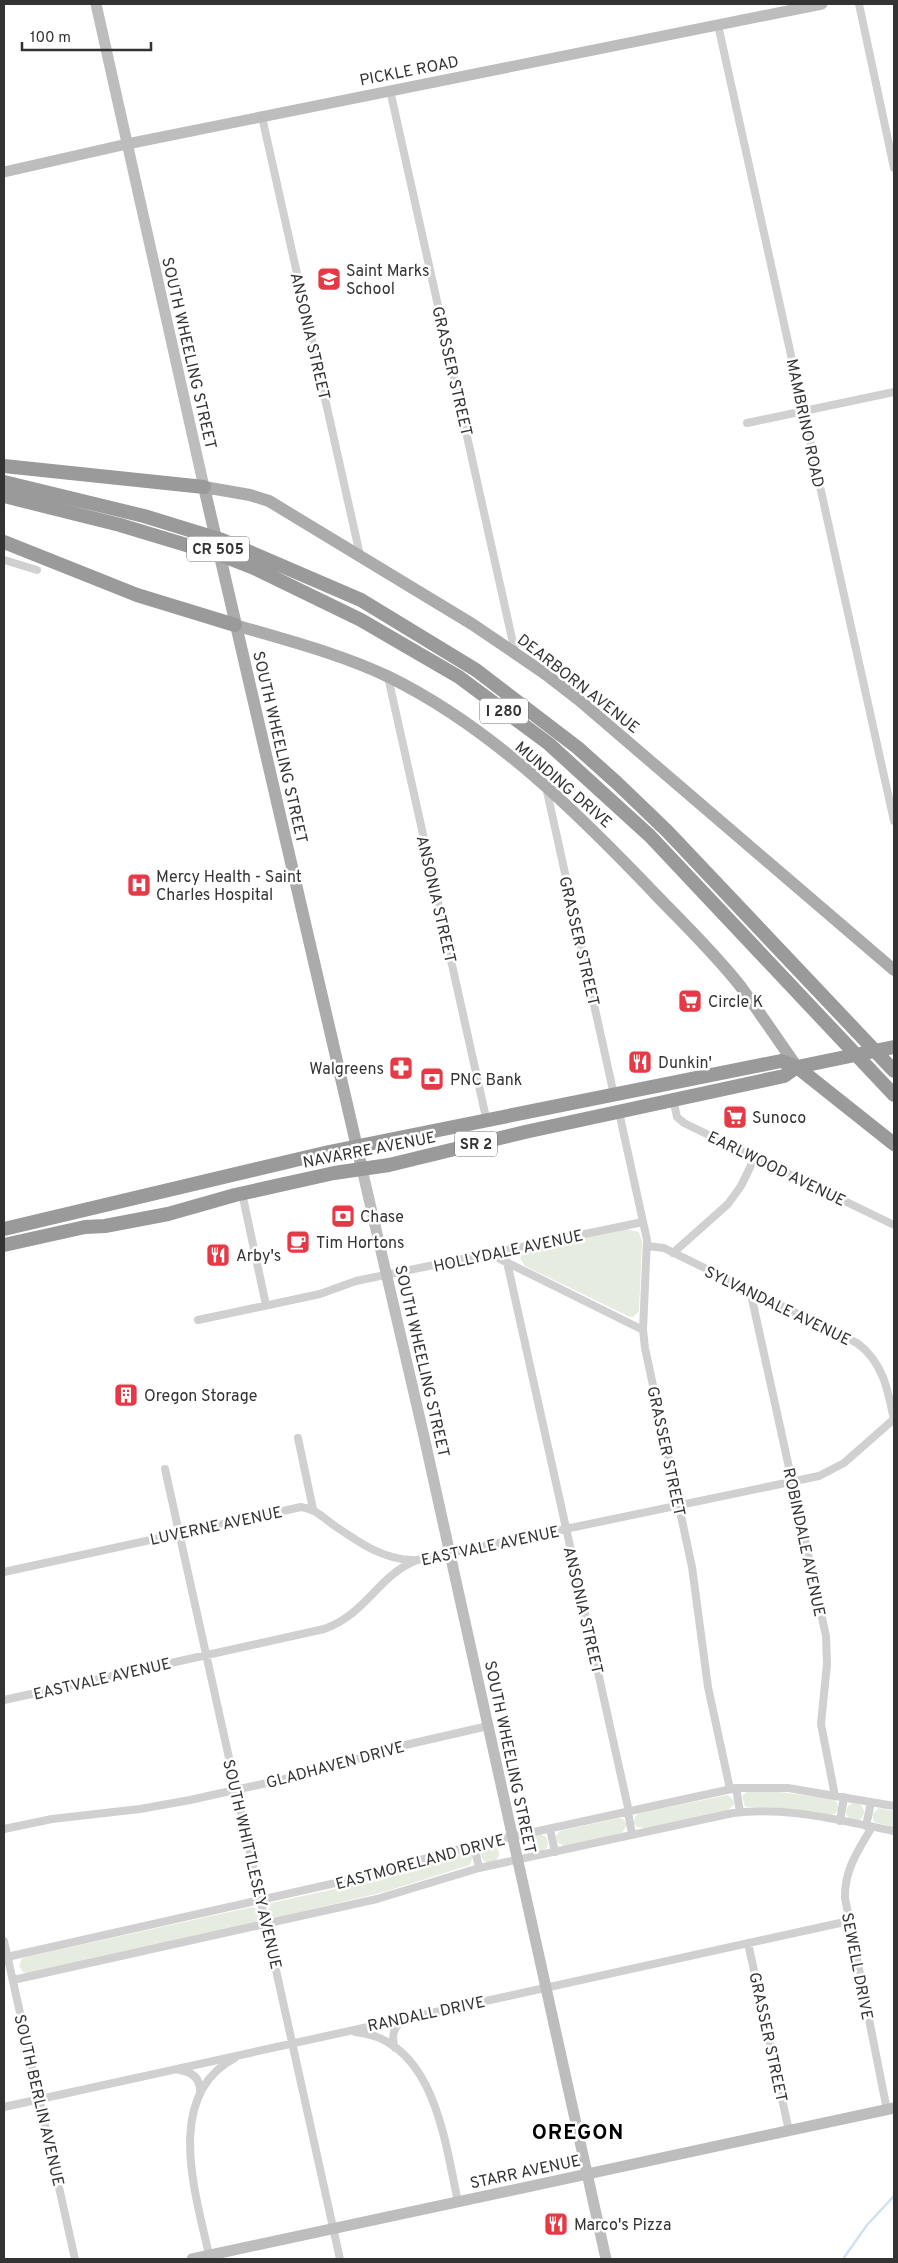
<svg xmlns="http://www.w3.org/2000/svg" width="898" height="2263" font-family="Overpass,sans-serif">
<rect width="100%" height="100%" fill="#fff"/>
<path fill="#e6ecdf" d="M 626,1229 L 639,1232 L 642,1241 L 639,1311 L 633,1317 L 628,1316 L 525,1266 L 520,1258 L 524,1251 Z
M 747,1792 L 779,1792 L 833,1799 L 836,1801 L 839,1808 L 835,1814 L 829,1815 L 784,1808 L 750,1807 L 745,1806 L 742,1796 Z
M 728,1795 L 734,1801 L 734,1805 L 727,1811 L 645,1828 L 637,1827 L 634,1823 L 635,1817 L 639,1813 Z
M846 1812a9 9 0 1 1 18 0a9 9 0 1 1-18 0Z
M 879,1808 L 894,1811 L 894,1827 L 874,1822 L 872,1814 Z
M 619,1818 L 624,1820 L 627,1825 L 622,1833 L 564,1846 L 557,1842 L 556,1836 L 560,1831 Z
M530 1843a9 9 0 1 1 18 0a9 9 0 1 1-18 0Z
M481 1854a9 9 0 1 1 18 0a9 9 0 1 1-18 0Z
M 461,1852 L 470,1853 L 473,1857 L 470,1865 L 384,1892 L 275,1918 L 269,1916 L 267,1913 L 271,1903 L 339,1888 Z
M 252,1907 L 257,1909 L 260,1916 L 255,1923 L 28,1973 L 23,1972 L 19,1966 L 22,1959 L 26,1957 Z"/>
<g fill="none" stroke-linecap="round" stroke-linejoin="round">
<path stroke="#cfe2ee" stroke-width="2.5" d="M 843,2259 L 867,2225 L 894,2196"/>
<path stroke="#d0d0d0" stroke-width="8" d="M 859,4 L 894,168
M 718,25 L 894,821
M 390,90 L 515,652
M 262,117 L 360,555
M 747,423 L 894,392
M 4,560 L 37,570
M 388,677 L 487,1122
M 546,787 L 614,1095
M 673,1099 L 677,1117 L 684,1123 L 894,1225
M 619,1112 L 647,1240 L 643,1330 L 645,1348 L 692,1567 L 708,1687 L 730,1789
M 242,1193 L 266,1305
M 647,1246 L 664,1248 L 857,1343 C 883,1362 888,1390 894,1420
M 673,1253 L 728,1204 L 741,1186 L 755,1157
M 490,1254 L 643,1330
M 507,1262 L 629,1812
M 750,1290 L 826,1636 L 827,1664 L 821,1724 L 835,1796
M 198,1320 L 320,1294 L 356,1281 L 643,1222
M 298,1438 L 313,1509
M 165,1469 L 340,2259
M 4,1572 L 301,1507 C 316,1509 323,1518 335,1526 C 358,1542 384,1560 413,1560
M 4,1700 L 324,1629 C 368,1613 377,1576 417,1560 L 819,1476 L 844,1463 L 894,1419
M 736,1788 L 740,1812
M 628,1812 L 632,1834
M 840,1821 L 844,1797
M 866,1826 L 871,1802
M 872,1827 C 858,1850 844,1871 845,1898 L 887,2110
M 4,1829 L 52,1819 L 140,1809 L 190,1800 L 303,1775 L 401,1746 L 488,1726
M 550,1829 L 555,1852
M 474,1845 L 479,1868
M 4,1941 L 75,2259
M 748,1943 L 789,2131
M 7,1957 L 340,1882 L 474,1845 L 736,1788 L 788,1788 L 894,1806
M 13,1980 L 377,1899 L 479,1868 L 733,1813 C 788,1806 841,1821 894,1831
M 355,2032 C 434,2039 445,2142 458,2202
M 395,2048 C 391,2036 393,2027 404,2019
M 179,2070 C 193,2072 201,2079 200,2093
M 4,2107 L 849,1921
M 209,2255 C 196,2195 163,2095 235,2058"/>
<path stroke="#bdbdbd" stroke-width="11" d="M 96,4 L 204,487
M 4,172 L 127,144 L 822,4
M 362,1169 L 423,1432 L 606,2259
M 192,2259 L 894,2108"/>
<path stroke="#ababab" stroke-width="12" d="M 235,625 C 286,640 341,654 389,677 C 493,728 580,815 659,898 C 687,927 716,955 741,987 C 760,1013 778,1040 797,1067
M 362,1169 L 204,487 L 250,495 L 269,501 L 472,624 L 544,673 L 579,700 L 894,970"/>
<path stroke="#9a9a9a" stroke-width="14" d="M 4,466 L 204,487
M 4,482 L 144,516 L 222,540 L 361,600 L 476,670 L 578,748 L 617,783 L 667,831 L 894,1071
M 4,496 L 120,525 L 226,557 L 254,568 L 361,620 L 459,677 L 549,744 L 650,836 L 894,1095
M 4,542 L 137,595 L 235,625
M 4,1229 L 329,1152 L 781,1061 L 797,1067 L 894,1144
M 4,1245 L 85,1227 L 105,1226 L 168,1214 L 235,1195 L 334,1173 L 389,1165 L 525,1132 L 784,1076 L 797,1067 L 894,1047"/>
</g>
<defs>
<g id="school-square" transform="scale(1.25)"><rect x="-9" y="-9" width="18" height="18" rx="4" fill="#e63946" stroke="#fff"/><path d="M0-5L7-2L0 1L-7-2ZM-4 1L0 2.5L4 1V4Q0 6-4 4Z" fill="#fff"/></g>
<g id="hospital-square" transform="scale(1.25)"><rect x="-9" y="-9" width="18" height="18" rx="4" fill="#e63946" stroke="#fff"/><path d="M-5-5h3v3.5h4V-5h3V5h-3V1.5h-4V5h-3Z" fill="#fff"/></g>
<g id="supermarket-square" transform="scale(1.25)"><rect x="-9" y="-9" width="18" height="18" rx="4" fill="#e63946" stroke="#fff"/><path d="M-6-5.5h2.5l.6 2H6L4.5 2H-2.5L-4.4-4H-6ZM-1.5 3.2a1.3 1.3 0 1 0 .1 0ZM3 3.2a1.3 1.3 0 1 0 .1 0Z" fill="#fff"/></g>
<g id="restaurant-square" transform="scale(1.25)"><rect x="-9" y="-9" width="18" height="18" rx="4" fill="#e63946" stroke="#fff"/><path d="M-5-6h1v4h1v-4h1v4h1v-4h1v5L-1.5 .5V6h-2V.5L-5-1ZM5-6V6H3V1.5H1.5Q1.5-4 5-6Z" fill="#fff"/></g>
<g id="pharmacy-square" transform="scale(1.25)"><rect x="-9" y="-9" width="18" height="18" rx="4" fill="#e63946" stroke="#fff"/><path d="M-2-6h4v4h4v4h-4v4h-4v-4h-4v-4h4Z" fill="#fff"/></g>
<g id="bank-square" transform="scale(1.25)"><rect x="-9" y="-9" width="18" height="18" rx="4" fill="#e63946" stroke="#fff"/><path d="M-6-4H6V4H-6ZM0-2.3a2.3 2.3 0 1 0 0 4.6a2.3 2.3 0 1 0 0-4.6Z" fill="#fff"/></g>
<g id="cafe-square" transform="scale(1.25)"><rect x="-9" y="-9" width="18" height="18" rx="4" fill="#e63946" stroke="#fff"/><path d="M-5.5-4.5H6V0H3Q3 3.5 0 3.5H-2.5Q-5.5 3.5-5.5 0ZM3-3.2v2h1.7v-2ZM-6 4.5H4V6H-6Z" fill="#fff"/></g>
<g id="building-square" transform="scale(1.25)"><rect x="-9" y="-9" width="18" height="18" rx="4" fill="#e63946" stroke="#fff"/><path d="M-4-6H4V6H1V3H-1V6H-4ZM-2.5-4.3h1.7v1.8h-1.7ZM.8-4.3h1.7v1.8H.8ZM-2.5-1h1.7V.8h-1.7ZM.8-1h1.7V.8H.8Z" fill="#fff"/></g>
</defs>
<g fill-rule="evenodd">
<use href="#school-square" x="329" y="279"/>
<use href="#hospital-square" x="139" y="885"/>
<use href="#supermarket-square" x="690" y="1001"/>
<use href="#restaurant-square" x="640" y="1062"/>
<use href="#pharmacy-square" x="401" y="1068"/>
<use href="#bank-square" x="432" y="1079"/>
<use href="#supermarket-square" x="735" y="1117"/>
<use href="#bank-square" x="343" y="1216"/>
<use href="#cafe-square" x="298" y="1242"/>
<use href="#restaurant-square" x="218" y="1255"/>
<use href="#building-square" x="126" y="1395"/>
<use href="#restaurant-square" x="556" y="2224"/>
</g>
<g text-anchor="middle" stroke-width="5" stroke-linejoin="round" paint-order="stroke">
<g fill="#fff" stroke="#707070" stroke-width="1">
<rect x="187" y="536.5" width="62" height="25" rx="4"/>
<rect x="480" y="698.5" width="48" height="25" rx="4"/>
<rect x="455" y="1131.5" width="42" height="25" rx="4"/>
</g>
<g font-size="15" font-weight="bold" fill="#333">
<text x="218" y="554">CR 505</text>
<text x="504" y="716">I 280</text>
<text x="476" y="1149">SR 2</text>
</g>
<g font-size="16" fill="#333" stroke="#fff">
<text transform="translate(409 70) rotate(-11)" y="6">PICKLE ROAD</text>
<text transform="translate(311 336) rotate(77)" y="6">ANSONIA STREET</text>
<text transform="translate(190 353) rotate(77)" y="6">SOUTH WHEELING STREET</text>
<text transform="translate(453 371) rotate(77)" y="6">GRASSER STREET</text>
<text transform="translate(806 423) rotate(78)" y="6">MAMBRINO ROAD</text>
<text transform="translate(579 683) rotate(38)" y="6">DEARBORN AVENUE</text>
<text transform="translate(281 747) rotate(77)" y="6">SOUTH WHEELING STREET</text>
<text transform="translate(564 784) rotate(41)" y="6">MUNDING DRIVE</text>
<text transform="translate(437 899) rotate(77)" y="6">ANSONIA STREET</text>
<text transform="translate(580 941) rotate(77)" y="6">GRASSER STREET</text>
<text transform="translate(369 1149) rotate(-11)" y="6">NAVARRE AVENUE</text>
<text transform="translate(777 1168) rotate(26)" y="6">EARLWOOD AVENUE</text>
<text transform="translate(508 1250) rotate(-12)" y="6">HOLLYDALE AVENUE</text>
<text transform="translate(778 1305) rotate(26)" y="6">SYLVANDALE AVENUE</text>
<text transform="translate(423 1361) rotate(77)" y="6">SOUTH WHEELING STREET</text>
<text transform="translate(667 1451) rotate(78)" y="6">GRASSER STREET</text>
<text transform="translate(216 1525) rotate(-12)" y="6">LUVERNE AVENUE</text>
<text transform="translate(805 1542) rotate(78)" y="6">ROBINDALE AVENUE</text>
<text transform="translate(490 1545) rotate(-12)" y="6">EASTVALE AVENUE</text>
<text transform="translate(584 1610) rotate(77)" y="6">ANSONIA STREET</text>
<text transform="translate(102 1678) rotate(-13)" y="6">EASTVALE AVENUE</text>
<text transform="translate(511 1757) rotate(78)" y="6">SOUTH WHEELING STREET</text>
<text transform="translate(335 1764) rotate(-15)" y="6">GLADHAVEN DRIVE</text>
<text transform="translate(420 1861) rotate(-15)" y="6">EASTMORELAND DRIVE</text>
<text transform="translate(253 1864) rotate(77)" y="6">SOUTH WHITTLESEY AVENUE</text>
<text transform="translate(858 1966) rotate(79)" y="6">SEWELL DRIVE</text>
<text transform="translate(426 2013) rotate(-12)" y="6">RANDALL DRIVE</text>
<text transform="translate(769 2037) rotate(78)" y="6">GRASSER STREET</text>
<text transform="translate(40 2100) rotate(77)" y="6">SOUTH BERLIN AVENUE</text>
<text transform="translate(525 2171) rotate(-12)" y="6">STARR AVENUE</text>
</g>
<g font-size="16" fill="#333" stroke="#fff" text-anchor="start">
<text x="346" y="276">Saint Marks<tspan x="346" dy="18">School</tspan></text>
<text x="156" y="882">Mercy Health - Saint<tspan x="156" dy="18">Charles Hospital</tspan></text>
<text x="708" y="1007">Circle K</text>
<text x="658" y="1068">Dunkin'</text>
<text x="384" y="1074" text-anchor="end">Walgreens</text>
<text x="450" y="1085">PNC Bank</text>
<text x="752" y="1123">Sunoco</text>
<text x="360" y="1222">Chase</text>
<text x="316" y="1248">Tim Hortons</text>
<text x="236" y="1261">Arby's</text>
<text x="144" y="1401">Oregon Storage</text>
<text x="574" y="2230">Marco's Pizza</text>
</g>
<g font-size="21" font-weight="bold" letter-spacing="1" fill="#000" stroke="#fff">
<text x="578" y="2139">OREGON</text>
</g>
</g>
<rect width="898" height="2263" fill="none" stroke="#333333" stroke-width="10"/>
<path d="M22 42v8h129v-8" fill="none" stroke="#333333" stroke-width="2.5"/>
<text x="30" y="42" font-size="15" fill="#333333" stroke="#ffffff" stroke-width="4" paint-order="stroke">100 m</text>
</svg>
